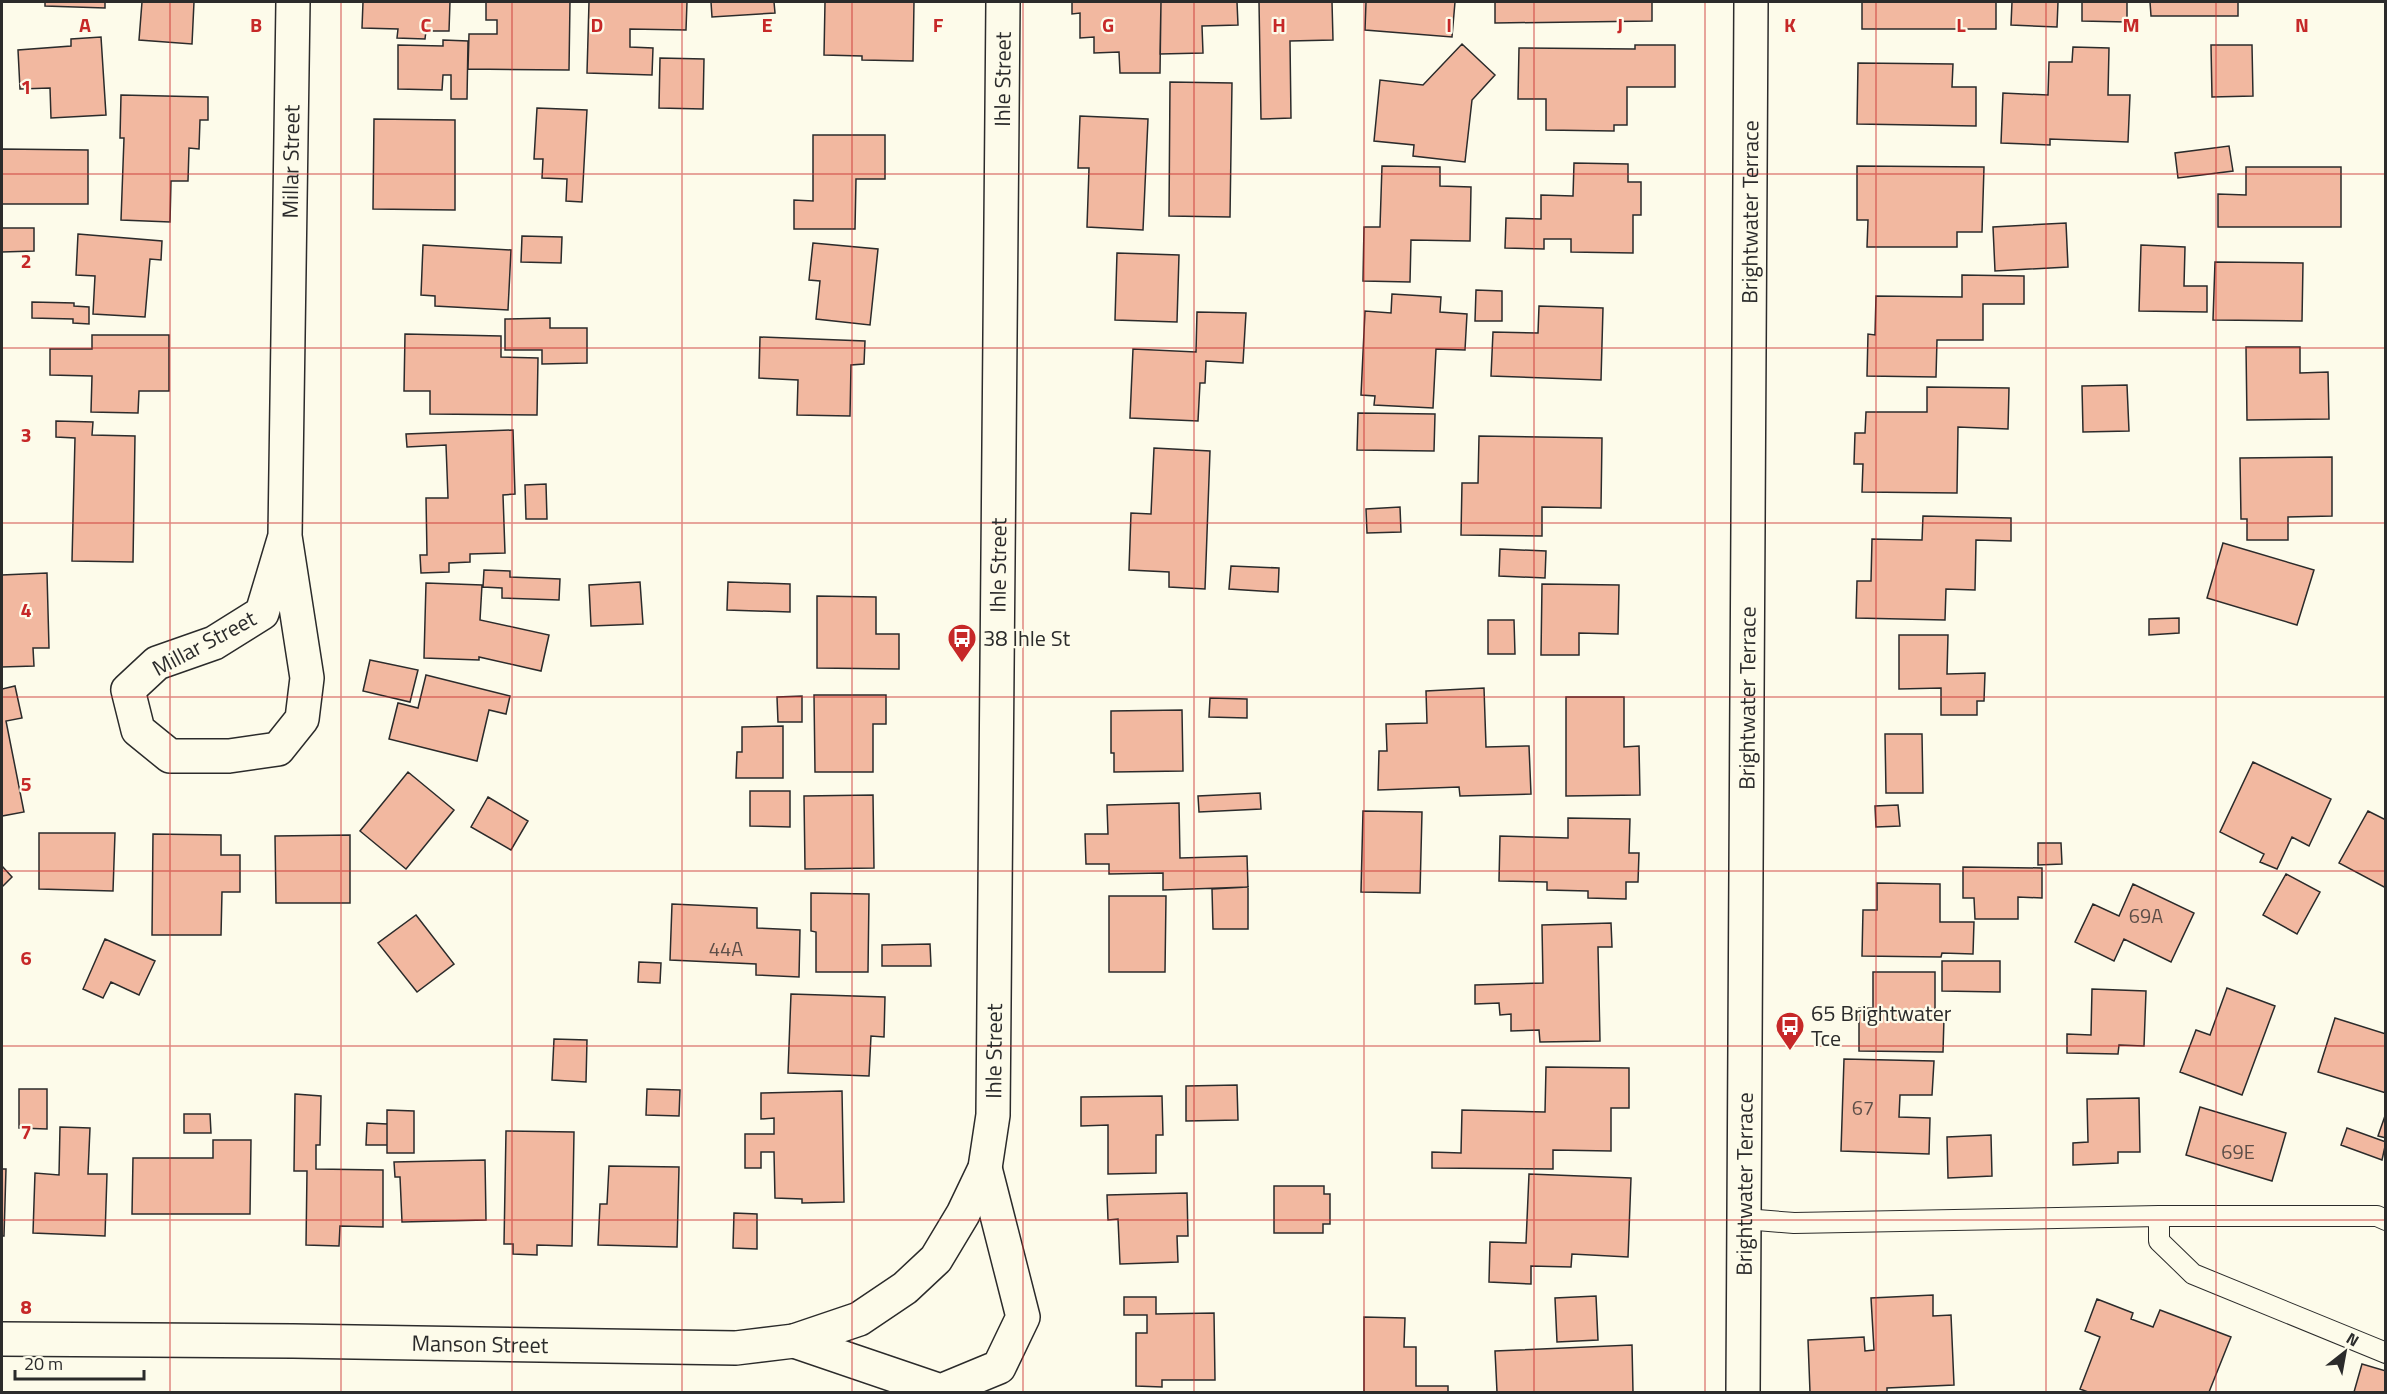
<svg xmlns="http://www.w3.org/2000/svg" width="2387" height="1394" font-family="'Titillium Web',sans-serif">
<rect width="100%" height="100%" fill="#fdfbea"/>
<path fill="#f2b8a0" stroke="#2b2b2b" stroke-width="1.5" d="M 45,2 L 105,2 L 105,8 L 45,6 Z
M 142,2 L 194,2 L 192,44 L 139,40 Z
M 363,2 L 450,2 L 449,31 L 426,31 L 425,39 L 397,38 L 398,29 L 362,28 Z
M 486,2 L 570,2 L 569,70 L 468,69 L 469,34 L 497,34 L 497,20 L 486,20 Z
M 589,2 L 687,2 L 686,30 L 630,29 L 630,47 L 653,48 L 652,75 L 587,73 Z
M 711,2 L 774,2 L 775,13 L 712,17 Z
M 825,2 L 914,2 L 913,61 L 862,60 L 862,56 L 824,55 Z
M 1072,2 L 1161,2 L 1160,73 L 1120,73 L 1119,52 L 1094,53 L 1094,37 L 1080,38 L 1080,13 L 1072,14 Z
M 1161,2 L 1237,2 L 1238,25 L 1202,26 L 1203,53 L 1160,54 Z
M 1259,2 L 1332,2 L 1333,40 L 1290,41 L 1291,118 L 1261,119 Z
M 1366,2 L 1455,2 L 1452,37 L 1365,30 Z
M 1495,2 L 1652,2 L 1652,21 L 1495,23 Z
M 1862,2 L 1996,2 L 1996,29 L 1862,29 Z
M 2012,2 L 2058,2 L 2057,27 L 2011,25 Z
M 2082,2 L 2127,2 L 2127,22 L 2082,21 Z
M 2150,2 L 2238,2 L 2238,16 L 2151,16 Z
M 101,37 L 106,115 L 51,118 L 50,88 L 20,89 L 18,50 L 71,46 L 71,39 Z
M 443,40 L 468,41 L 467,99 L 451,99 L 451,75 L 443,75 L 442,90 L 398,89 L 398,45 L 443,46 Z
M 1462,44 L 1495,75 L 1472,100 L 1465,162 L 1413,156 L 1414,145 L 1374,141 L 1380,80 L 1423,85 Z
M 1635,45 L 1675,45 L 1675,87 L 1627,87 L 1627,125 L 1614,125 L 1614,131 L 1546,130 L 1546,99 L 1518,99 L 1519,48 L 1635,49 Z
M 2211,45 L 2252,45 L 2253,96 L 2212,97 Z
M 2073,47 L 2109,48 L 2108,95 L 2130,95 L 2128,142 L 2050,139 L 2050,145 L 2001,143 L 2003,93 L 2048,95 L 2049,62 L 2072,62 Z
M 660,58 L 704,59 L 703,109 L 659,108 Z
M 1858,63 L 1953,64 L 1952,87 L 1976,87 L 1976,126 L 1857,124 Z
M 1170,82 L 1232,83 L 1230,217 L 1169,216 Z
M 121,95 L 208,97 L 208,120 L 200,120 L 199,149 L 189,148 L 188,181 L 171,181 L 170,222 L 121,220 L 124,138 L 120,138 Z
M 537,108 L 587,110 L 582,202 L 566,201 L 567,179 L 542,178 L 543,159 L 534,159 Z
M 1080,116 L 1148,119 L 1143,230 L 1087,227 L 1089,168 L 1078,168 Z
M 374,119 L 455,120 L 455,210 L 373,209 Z
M 813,135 L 885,135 L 885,179 L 856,179 L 855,229 L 794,229 L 794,200 L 813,201 Z
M 2229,146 L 2233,171 L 2178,178 L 2175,153 Z
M 2,149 L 88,150 L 88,204 L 2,204 Z
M 1574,163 L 1628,164 L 1628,182 L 1641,182 L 1641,215 L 1633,215 L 1633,253 L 1571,252 L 1571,239 L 1544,239 L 1544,249 L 1505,248 L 1506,218 L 1541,219 L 1541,195 L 1573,196 Z
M 1382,166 L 1440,167 L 1440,186 L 1471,187 L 1470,241 L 1411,240 L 1410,282 L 1363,281 L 1364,227 L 1380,227 Z
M 1857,166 L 1984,167 L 1982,232 L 1957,232 L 1957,247 L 1867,247 L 1868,220 L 1857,220 Z
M 2246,167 L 2341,167 L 2341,227 L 2218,227 L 2218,194 L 2246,195 Z
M 2066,223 L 2068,267 L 1995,271 L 1993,227 Z
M 2,228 L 34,228 L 34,251 L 2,252 Z
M 78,234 L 162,241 L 161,260 L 150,259 L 145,317 L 93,314 L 95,276 L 76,275 Z
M 522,236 L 562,237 L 561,263 L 521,262 Z
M 813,243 L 878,249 L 870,325 L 816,319 L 820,281 L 809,280 Z
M 423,245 L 511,250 L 508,310 L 435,306 L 435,296 L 421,295 Z
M 2141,245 L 2185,247 L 2184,286 L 2207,286 L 2207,312 L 2139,311 Z
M 1117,253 L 1179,255 L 1177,322 L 1115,320 Z
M 2215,262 L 2303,263 L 2302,321 L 2213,320 Z
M 1962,275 L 2024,276 L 2024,304 L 1983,304 L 1983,340 L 1937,340 L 1936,377 L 1867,376 L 1868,334 L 1875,335 L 1876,296 L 1962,297 Z
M 1476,290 L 1502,291 L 1502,321 L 1475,321 Z
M 1392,294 L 1441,297 L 1440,312 L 1467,314 L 1465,350 L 1436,349 L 1433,408 L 1374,405 L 1375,396 L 1361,395 L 1365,311 L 1391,313 Z
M 32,302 L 74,303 L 74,306 L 89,307 L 89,324 L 73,323 L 73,319 L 32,318 Z
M 1539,306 L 1603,308 L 1601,380 L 1491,376 L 1493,332 L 1538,333 Z
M 1197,312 L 1246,313 L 1243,363 L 1206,361 L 1205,383 L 1200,383 L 1198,421 L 1130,418 L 1133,349 L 1196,352 Z
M 550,318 L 550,328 L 587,328 L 587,363 L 542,364 L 542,350 L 505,350 L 505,319 Z
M 405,334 L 501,336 L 501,357 L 538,358 L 537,415 L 430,414 L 430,391 L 404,391 Z
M 92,335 L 169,335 L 169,391 L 139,391 L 138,413 L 91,412 L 92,376 L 50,375 L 50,349 L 92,349 Z
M 760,337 L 865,341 L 864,364 L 851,365 L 850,416 L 797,415 L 798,380 L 759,378 Z
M 2246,347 L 2300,347 L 2300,373 L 2328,372 L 2329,419 L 2247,420 Z
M 2127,385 L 2129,431 L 2083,432 L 2082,386 Z
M 1927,387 L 2009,388 L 2008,429 L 1958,427 L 1957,493 L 1862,492 L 1863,464 L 1854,464 L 1855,433 L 1865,433 L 1866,412 L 1927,412 Z
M 1358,413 L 1435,414 L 1434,451 L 1357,450 Z
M 56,421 L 93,422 L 92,435 L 135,436 L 133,562 L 72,561 L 75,438 L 56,437 Z
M 513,430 L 515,494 L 503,495 L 505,553 L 470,554 L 470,562 L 449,563 L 449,572 L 421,573 L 420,555 L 427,555 L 426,498 L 448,498 L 446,445 L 407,447 L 406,434 Z
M 1479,436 L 1602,438 L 1601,508 L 1542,507 L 1542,536 L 1461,535 L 1462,483 L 1478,483 Z
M 1154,448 L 1210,451 L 1205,589 L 1169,587 L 1169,572 L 1129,570 L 1131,513 L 1151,514 Z
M 2332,457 L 2332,516 L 2288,517 L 2288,540 L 2247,540 L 2247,519 L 2241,519 L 2240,458 Z
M 546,484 L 547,519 L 526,519 L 525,485 Z
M 1400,507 L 1401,532 L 1367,533 L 1366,509 Z
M 1923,516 L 2011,518 L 2011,541 L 1976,540 L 1975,590 L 1946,589 L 1945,620 L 1856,618 L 1857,581 L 1871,581 L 1872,539 L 1922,540 Z
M 2223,543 L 2314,570 L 2297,625 L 2207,598 Z
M 1500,549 L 1546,551 L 1545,578 L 1499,576 Z
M 1231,566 L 1279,568 L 1278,592 L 1229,589 Z
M 484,570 L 510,571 L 510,577 L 560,579 L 559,600 L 502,598 L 502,588 L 483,587 Z
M 47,573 L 49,648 L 33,648 L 34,666 L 2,667 L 2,575 Z
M 640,582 L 643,624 L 591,626 L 589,585 Z
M 728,582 L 790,584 L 790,612 L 727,610 Z
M 426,583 L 482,585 L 480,620 L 549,635 L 541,671 L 479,657 L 479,660 L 424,658 Z
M 1542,584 L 1619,585 L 1618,634 L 1579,633 L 1579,655 L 1541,655 Z
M 817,596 L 876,597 L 876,634 L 899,634 L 899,669 L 817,668 Z
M 2179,618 L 2179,633 L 2149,635 L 2149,619 Z
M 1488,620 L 1514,620 L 1515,654 L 1488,654 Z
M 1899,635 L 1948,635 L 1947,674 L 1985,673 L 1984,701 L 1977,701 L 1977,715 L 1941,715 L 1941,688 L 1899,689 Z
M 370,660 L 418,670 L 410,702 L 363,691 Z
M 426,675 L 510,696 L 506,714 L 489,710 L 477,761 L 389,739 L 398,703 L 418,708 Z
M 15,686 L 22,718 L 6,721 L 24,812 L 2,816 L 2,689 Z
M 1484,688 L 1486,747 L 1529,746 L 1531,794 L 1460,796 L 1459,787 L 1378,790 L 1379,751 L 1387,751 L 1386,724 L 1427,723 L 1426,691 Z
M 814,695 L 886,695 L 886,724 L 873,724 L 873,772 L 815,772 Z
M 802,696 L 802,722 L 778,722 L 777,697 Z
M 1566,697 L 1624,697 L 1624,747 L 1639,746 L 1640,795 L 1566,796 Z
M 1210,698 L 1247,699 L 1247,718 L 1209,717 Z
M 1182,710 L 1183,771 L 1114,772 L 1114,753 L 1111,753 L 1111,711 Z
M 783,726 L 783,778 L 736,778 L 737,752 L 742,752 L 742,727 Z
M 1885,734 L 1922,734 L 1923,793 L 1886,793 Z
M 2253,762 L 2331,799 L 2309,846 L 2292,837 L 2277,869 L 2260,862 L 2264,854 L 2220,832 Z
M 408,772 L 454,810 L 406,869 L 360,831 Z
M 750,791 L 790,791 L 790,827 L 750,826 Z
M 1260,793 L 1261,809 L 1199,812 L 1198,796 Z
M 873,795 L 874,868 L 805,869 L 804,796 Z
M 488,797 L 528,821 L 511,850 L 471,827 Z
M 1179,803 L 1180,858 L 1247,856 L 1248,887 L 1163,890 L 1163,873 L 1109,874 L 1109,864 L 1086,864 L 1085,834 L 1108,834 L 1107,805 Z
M 1898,805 L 1900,826 L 1876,827 L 1875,806 Z
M 1363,811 L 1422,812 L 1420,893 L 1361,892 Z
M 2368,811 L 2386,820 L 2386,888 L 2339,863 Z
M 1568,818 L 1630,819 L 1629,853 L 1639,853 L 1638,882 L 1626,882 L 1626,899 L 1588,898 L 1588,891 L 1547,890 L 1547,882 L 1499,881 L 1500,836 L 1568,838 Z
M 39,833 L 115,833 L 113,891 L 39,889 Z
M 153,834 L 221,835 L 221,855 L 240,855 L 240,892 L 222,892 L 221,935 L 152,935 Z
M 350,835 L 350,903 L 276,903 L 275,836 Z
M 2038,843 L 2061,843 L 2062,864 L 2038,865 Z
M 2,866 L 12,877 L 2,887 Z
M 1963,867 L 2042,868 L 2042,898 L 2018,897 L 2018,919 L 1975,919 L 1974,898 L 1963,898 Z
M 2286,874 L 2320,892 L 2297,934 L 2263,915 Z
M 1877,883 L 1940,884 L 1940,922 L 1974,922 L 1973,954 L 1942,953 L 1941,957 L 1862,956 L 1863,910 L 1877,910 Z
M 2133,884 L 2194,913 L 2171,962 L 2124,939 L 2114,961 L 2075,942 L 2093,904 L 2119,916 Z
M 1248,887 L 1248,929 L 1213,929 L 1212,889 Z
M 811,893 L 869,894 L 868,972 L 816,972 L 816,932 L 811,931 Z
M 1109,896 L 1166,896 L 1165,972 L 1109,972 Z
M 672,904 L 757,908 L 757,928 L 800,930 L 799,977 L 756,975 L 756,964 L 670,960 Z
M 416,915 L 454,964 L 417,992 L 378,943 Z
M 1611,923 L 1612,947 L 1598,947 L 1600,1041 L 1540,1042 L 1539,1030 L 1511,1031 L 1511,1014 L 1500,1015 L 1499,1003 L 1475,1004 L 1475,985 L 1543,983 L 1542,925 Z
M 105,939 L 155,961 L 139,995 L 111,982 L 103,998 L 83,989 Z
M 930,944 L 931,966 L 882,966 L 882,945 Z
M 1942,961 L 2000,961 L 2000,992 L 1942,991 Z
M 639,962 L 661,963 L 660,983 L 638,982 Z
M 1873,972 L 1935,972 L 1935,1018 L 1944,1018 L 1943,1052 L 1859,1051 L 1859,1008 L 1873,1008 Z
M 2227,988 L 2275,1006 L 2242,1095 L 2180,1072 L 2196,1030 L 2210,1035 Z
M 2092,989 L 2146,991 L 2144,1046 L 2119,1045 L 2118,1054 L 2067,1053 L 2067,1034 L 2091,1035 Z
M 791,994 L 885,997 L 884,1037 L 871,1036 L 869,1076 L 788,1073 Z
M 2335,1018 L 2386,1034 L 2386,1093 L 2318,1072 Z
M 554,1039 L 587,1040 L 586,1082 L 552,1080 Z
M 1844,1059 L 1934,1061 L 1932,1095 L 1900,1095 L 1899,1117 L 1930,1118 L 1929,1154 L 1841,1151 Z
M 1546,1067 L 1629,1068 L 1629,1108 L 1611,1108 L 1611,1151 L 1553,1150 L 1553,1169 L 1432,1168 L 1432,1152 L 1461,1153 L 1462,1110 L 1545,1112 Z
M 1237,1085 L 1238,1120 L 1186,1121 L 1186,1086 Z
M 19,1089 L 47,1089 L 47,1129 L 19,1128 Z
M 647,1089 L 680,1090 L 679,1116 L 646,1115 Z
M 842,1091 L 844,1202 L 802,1203 L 802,1199 L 775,1198 L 774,1152 L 761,1152 L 761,1168 L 745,1168 L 745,1134 L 774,1134 L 774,1118 L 761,1119 L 761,1093 Z
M 295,1094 L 321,1096 L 320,1145 L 316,1145 L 316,1169 L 383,1170 L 383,1227 L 340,1226 L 339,1246 L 306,1245 L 307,1171 L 294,1171 Z
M 1162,1096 L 1163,1135 L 1156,1135 L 1156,1173 L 1108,1174 L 1108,1125 L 1081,1126 L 1081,1097 Z
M 2139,1098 L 2140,1152 L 2118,1152 L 2118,1163 L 2073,1165 L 2073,1143 L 2088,1142 L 2087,1099 Z
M 2200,1107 L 2286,1133 L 2272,1181 L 2186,1155 Z
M 387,1110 L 414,1111 L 414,1153 L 387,1153 Z
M 2386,1113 L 2386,1138 L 2378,1136 Z
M 184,1114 L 210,1114 L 211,1133 L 184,1133 Z
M 367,1123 L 387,1124 L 387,1145 L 366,1145 Z
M 60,1127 L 90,1128 L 88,1174 L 107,1174 L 105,1236 L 33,1233 L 35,1173 L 59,1175 Z
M 2347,1128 L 2386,1142 L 2382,1160 L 2341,1145 Z
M 506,1131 L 574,1132 L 572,1246 L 537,1245 L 537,1255 L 513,1254 L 513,1244 L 504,1244 Z
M 1991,1135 L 1992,1176 L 1948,1178 L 1947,1137 Z
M 213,1140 L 251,1140 L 250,1214 L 132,1214 L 133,1158 L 213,1158 Z
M 485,1160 L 486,1220 L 402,1222 L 400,1177 L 395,1177 L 394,1162 Z
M 609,1166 L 679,1167 L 677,1247 L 598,1245 L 600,1204 L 607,1204 Z
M 2,1169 L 6,1169 L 4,1236 L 2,1236 Z
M 1529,1174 L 1631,1178 L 1628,1257 L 1572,1254 L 1571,1267 L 1531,1266 L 1531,1284 L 1489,1282 L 1490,1242 L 1526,1243 Z
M 1274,1186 L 1324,1186 L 1324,1194 L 1330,1194 L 1330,1224 L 1323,1224 L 1323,1233 L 1274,1233 Z
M 1187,1193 L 1188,1236 L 1177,1236 L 1178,1262 L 1120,1264 L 1118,1219 L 1108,1220 L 1107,1195 Z
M 734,1213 L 757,1214 L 757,1249 L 733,1248 Z
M 1933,1295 L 1933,1316 L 1951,1315 L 1954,1385 L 1887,1388 L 1887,1392 L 1810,1392 L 1808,1340 L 1864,1337 L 1865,1351 L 1874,1350 L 1871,1298 Z
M 1596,1296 L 1598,1340 L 1557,1342 L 1555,1298 Z
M 1124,1297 L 1156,1297 L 1156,1314 L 1214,1313 L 1215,1380 L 1162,1380 L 1162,1387 L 1136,1386 L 1136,1333 L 1147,1333 L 1147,1315 L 1124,1315 Z
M 2097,1299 L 2133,1313 L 2131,1319 L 2153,1327 L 2160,1310 L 2231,1337 L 2209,1392 L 2088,1392 L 2080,1389 L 2100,1337 L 2085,1331 Z
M 1364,1317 L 1405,1318 L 1404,1347 L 1416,1347 L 1416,1386 L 1448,1386 L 1448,1392 L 1364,1392 Z
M 1632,1345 L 1633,1392 L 1497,1392 L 1495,1351 Z
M 2362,1364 L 2386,1371 L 2386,1392 L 2354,1392 Z"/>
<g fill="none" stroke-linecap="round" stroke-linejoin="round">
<g stroke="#2b2b2b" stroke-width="22">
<path id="lane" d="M 2159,1216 L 2159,1241 L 2193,1274 L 2386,1353
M 1745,1219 L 1794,1223 L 2159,1216 L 2377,1216 L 2386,1220"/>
</g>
<g stroke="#2b2b2b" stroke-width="36">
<g id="street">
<path id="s1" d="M 285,536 L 262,613 L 214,643 L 157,663 L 128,690 L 138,730 L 170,756 L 229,756 L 278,749 L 302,719 L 307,678 L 285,536 L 293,2"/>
<path id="s2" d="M 2,1339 L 293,1341 L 736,1348 L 794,1341 L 859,1319 L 905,1288 L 936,1259 L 963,1214 L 985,1168 L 993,1115 L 1003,2"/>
<path d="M 794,1341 L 941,1391 L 999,1367 L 1023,1317 L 985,1168"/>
<path id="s3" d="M 1743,1392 L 1751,2"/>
</g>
</g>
<use href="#lane" stroke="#fdfbea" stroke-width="20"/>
<use href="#street" stroke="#fdfbea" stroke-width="33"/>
</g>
<path fill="none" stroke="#c62828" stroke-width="1.5" stroke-opacity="0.55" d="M 170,2 L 170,1392M 341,2 L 341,1392M 512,2 L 512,1392M 682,2 L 682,1392M 852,2 L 852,1392M 1023,2 L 1023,1392M 1194,2 L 1194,1392M 1364,2 L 1364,1392M 1534,2 L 1534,1392M 1705,2 L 1705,1392M 1876,2 L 1876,1392M 2046,2 L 2046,1392M 2216,2 L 2216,1392M 2,174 L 2386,174M 2,348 L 2386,348M 2,523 L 2386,523M 2,697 L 2386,697M 2,871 L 2386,871M 2,1046 L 2386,1046M 2,1220 L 2386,1220"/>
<defs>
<g id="bus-pin" transform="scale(1.5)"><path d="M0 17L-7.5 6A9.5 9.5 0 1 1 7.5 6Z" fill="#c62828" stroke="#fdfbea"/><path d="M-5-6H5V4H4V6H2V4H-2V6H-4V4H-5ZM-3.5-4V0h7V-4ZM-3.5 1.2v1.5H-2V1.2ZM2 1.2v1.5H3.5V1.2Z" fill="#fff"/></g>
</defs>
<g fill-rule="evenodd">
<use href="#bus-pin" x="962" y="638"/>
<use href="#bus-pin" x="1790" y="1026"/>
</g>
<g text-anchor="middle" stroke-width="4.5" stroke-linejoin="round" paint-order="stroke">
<g font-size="20" fill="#5d4e48">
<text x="2146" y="923">69A</text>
<text x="726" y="956">44A</text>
<text x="1863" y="1115">67</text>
<text x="2238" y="1159">69E</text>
</g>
<g font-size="22" fill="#2b2b2b" stroke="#fdfbea">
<text dy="8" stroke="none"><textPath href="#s2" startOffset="2152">Ihle Street</textPath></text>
<text dy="8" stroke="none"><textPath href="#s1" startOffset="1026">Millar Street</textPath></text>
<text dy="8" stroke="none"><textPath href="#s3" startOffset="1180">Brightwater Terrace</textPath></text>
<text dy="8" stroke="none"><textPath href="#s2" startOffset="1666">Ihle Street</textPath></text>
<text transform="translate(204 643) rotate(-28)" y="8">Millar Street</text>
<text dy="8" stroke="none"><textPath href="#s3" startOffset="694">Brightwater Terrace</textPath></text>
<text dy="8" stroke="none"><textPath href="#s2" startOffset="1180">Ihle Street</textPath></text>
<text dy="8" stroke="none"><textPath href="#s3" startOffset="208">Brightwater Terrace</textPath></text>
<text dy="8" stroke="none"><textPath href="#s2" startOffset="478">Manson Street</textPath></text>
</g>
<g font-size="22" fill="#2b2b2b" stroke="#fdfbea" text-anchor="start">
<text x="983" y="646">38 Ihle St</text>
<text x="1811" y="1021">65 Brightwater<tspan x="1811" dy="25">Tce</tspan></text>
</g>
</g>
<g font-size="20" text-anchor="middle" font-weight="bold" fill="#c62828" stroke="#fdfbea" stroke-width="4.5" stroke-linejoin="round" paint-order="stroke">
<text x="85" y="32">A</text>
<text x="256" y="32">B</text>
<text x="426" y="32">C</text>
<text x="597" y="32">D</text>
<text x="767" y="32">E</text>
<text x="938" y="32">F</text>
<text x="1108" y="32">G</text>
<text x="1279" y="32">H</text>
<text x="1449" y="32">I</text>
<text x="1620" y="32">J</text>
<text x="1790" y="32">K</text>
<text x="1961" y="32">L</text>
<text x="2131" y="32">M</text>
<text x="2302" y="32">N</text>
<text x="26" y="94">1</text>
<text x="26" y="268">2</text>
<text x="26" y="442">3</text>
<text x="26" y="617">4</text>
<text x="26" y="791">5</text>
<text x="26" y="965">6</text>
<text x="26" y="1139">7</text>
<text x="26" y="1314">8</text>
</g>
<rect width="2387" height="1394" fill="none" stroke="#2b2b2b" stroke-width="6"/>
<g transform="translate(2345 1352) rotate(31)" stroke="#fdfbea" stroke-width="4.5" paint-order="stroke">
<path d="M0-4.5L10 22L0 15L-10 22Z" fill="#2b2b2b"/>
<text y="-9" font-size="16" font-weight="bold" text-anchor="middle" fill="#2b2b2b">N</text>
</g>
<path d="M15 1370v9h129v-9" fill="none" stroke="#2b2b2b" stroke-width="3"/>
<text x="24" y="1370" font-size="18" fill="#2b2b2b" stroke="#fdfbea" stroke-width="4.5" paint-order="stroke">20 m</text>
</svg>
